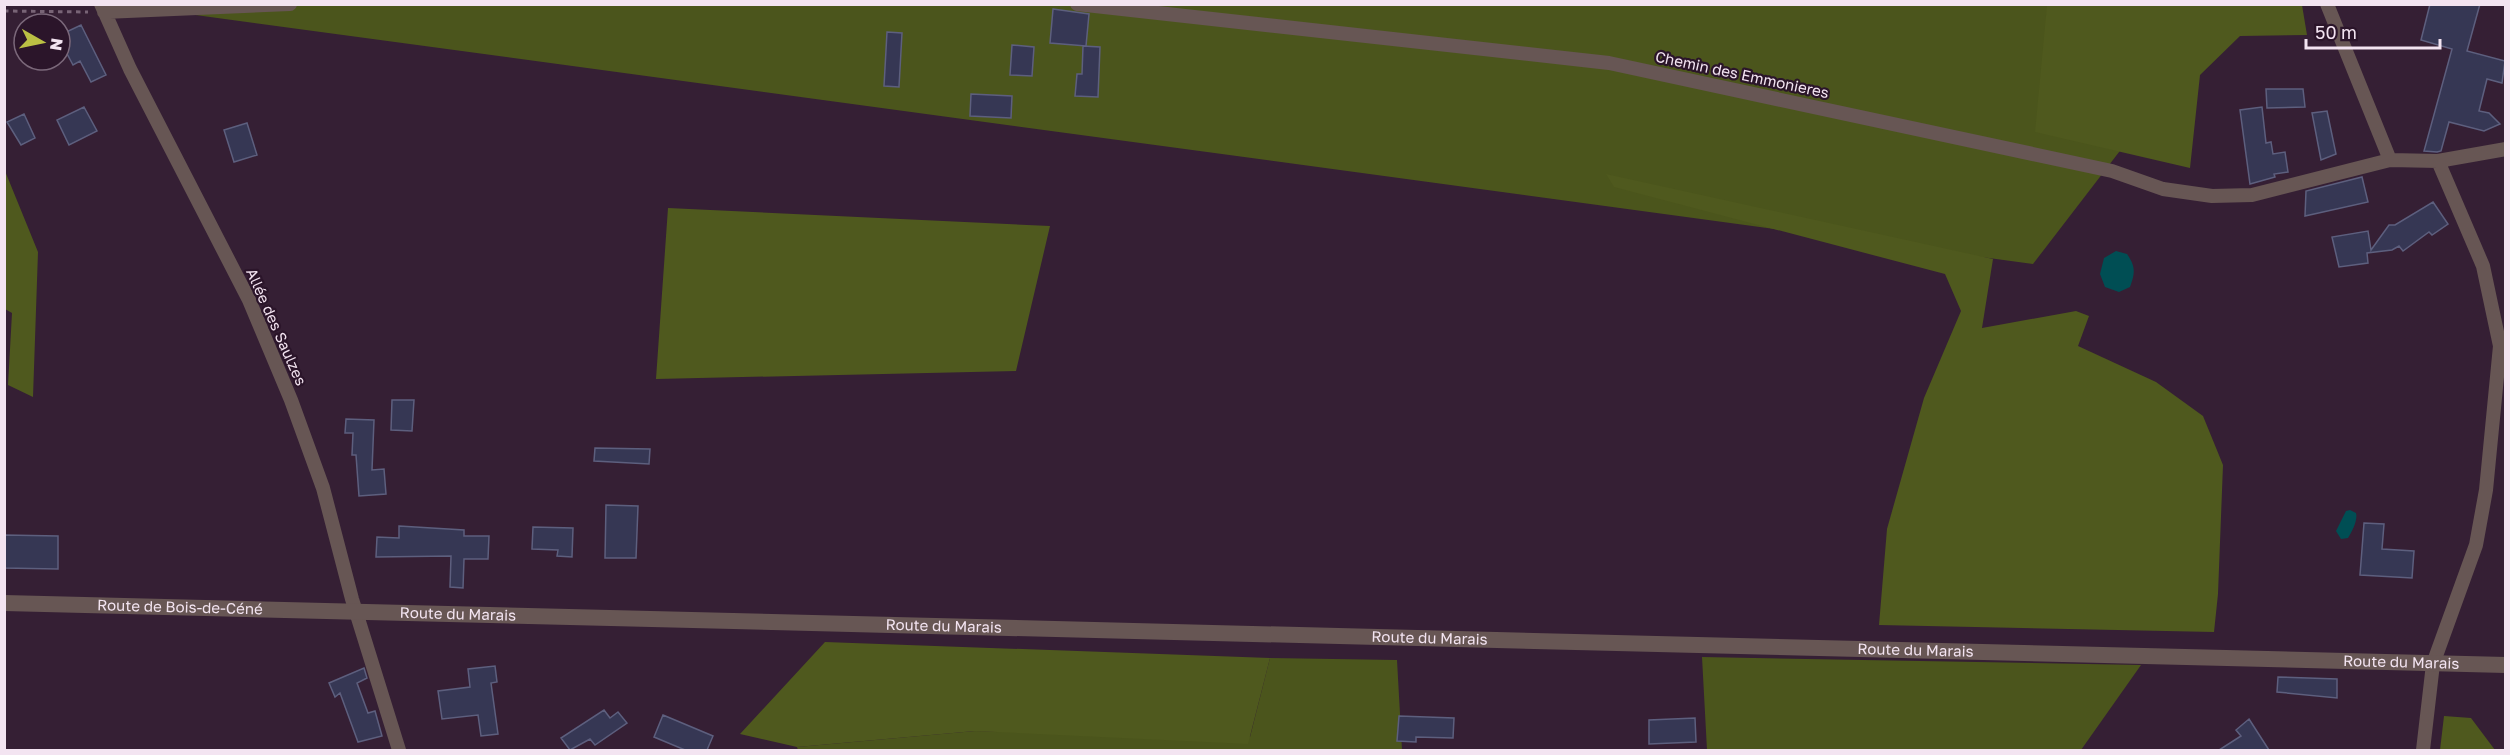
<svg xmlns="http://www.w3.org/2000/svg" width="2510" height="755" font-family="'Golos Text',sans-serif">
<rect width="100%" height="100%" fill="#351f34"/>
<path fill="#4b551c" d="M 122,5 L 2232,5 L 2033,264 Z
M 1702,657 L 2141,665 L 2081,750 L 1707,750 Z
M 1270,658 L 1397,660 L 1402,750 L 798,750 L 797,747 L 975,731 L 1250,737 Z"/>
<path fill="#4f591e" d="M 2047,5 L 2302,5 L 2307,35 L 2240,36 L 2200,75 L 2190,168 L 2035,132 Z
M 5,171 L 38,252 L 33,397 L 8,385 L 12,313 L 5,309 Z
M 1606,174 L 1993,259 L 1982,328 L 2076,311 L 2089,316 L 2078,346 L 2156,382 L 2203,416 L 2223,465 L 2218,594 L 2214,632 L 1879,625 L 1887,529 L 1924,398 L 1961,311 L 1945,274 L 1614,187 Z
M 668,208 L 1050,226 L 1016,371 L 656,379 Z
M 825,642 L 1270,658 L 1248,744 L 975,731 L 797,747 L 740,734 Z
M 2444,716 L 2471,718 L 2495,750 L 2440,750 Z"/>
<path fill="#004e54" d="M 2116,251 L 2127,254 C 2136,267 2135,273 2130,287 L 2119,292 L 2105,287 L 2100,274 L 2104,258 Z
M 2350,510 L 2356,513 C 2358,520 2352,532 2348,538 L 2341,539 L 2336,531 L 2346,511 Z"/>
<path fill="#363754" stroke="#5d5f7e" stroke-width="1.5" d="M 2430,4 L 2480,4 L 2467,51 L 2505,61 L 2502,83 L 2487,79 L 2479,111 L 2489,113 L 2500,124 L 2484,131 L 2449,122 L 2441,151 L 2437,152 L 2424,151 L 2452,49 L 2421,40 Z
M 1053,9 L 1089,14 L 1086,46 L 1050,43 Z
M 81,25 L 106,75 L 91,82 L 80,61 L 73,65 L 65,50 L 60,53 L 60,35 Z
M 887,32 L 902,33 L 899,87 L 884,86 Z
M 1012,45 L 1034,47 L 1032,76 L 1010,75 Z
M 1083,46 L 1100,47 L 1098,97 L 1075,96 L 1077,74 L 1082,74 Z
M 2266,89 L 2303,89 L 2305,107 L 2267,108 Z
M 971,94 L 1012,96 L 1011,118 L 970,116 Z
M 84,107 L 97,131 L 69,145 L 57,120 Z
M 2262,107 L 2266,143 L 2271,142 L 2273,154 L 2285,152 L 2288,172 L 2274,174 L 2275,177 L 2250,184 L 2240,110 Z
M 2327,111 L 2336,154 L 2321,160 L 2312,113 Z
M 24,114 L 35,138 L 21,145 L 7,122 Z
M 247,123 L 257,155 L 234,162 L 224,130 Z
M 2362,177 L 2368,202 L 2305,216 L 2306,191 Z
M 2433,202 L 2448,224 L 2432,235 L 2429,232 L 2403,251 L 2399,246 L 2392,250 L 2367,253 L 2368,263 L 2339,267 L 2332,237 L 2368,231 L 2371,250 L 2389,225 L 2395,225 Z
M 392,400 L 414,400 L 412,431 L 391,430 Z
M 346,419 L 374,420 L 372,470 L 384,469 L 386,494 L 359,496 L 356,455 L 352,455 L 353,433 L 345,433 Z
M 595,448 L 650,449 L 649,464 L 594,461 Z
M 606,505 L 638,506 L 636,558 L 605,558 Z
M 2364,523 L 2384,524 L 2382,549 L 2414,551 L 2412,578 L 2360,575 Z
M 399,526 L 464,530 L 464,536 L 489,536 L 488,559 L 464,559 L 463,588 L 450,587 L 451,556 L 376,557 L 377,537 L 399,538 Z
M 533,527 L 573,528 L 572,557 L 557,556 L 558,550 L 532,549 Z
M 4,535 L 58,536 L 58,569 L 4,568 Z
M 495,666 L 497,682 L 491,683 L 498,734 L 481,736 L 478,715 L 442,719 L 438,691 L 470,687 L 468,669 Z
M 364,668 L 367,678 L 357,683 L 368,713 L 375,711 L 382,736 L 358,742 L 340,693 L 335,697 L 329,683 Z
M 2278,677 L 2337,679 L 2337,698 L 2277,692 Z
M 604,710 L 610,718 L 618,712 L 627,723 L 595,745 L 590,739 L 570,750 L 561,738 Z
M 663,715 L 713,736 L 707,750 L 685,750 L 654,737 Z
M 1399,716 L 1454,718 L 1453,738 L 1416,737 L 1416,742 L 1397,741 Z
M 1695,718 L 1696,742 L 1649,744 L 1649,720 Z
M 2249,719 L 2269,750 L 2219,750 L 2241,736 L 2236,730 Z"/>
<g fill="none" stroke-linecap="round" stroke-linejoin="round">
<path stroke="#786476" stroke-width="3" stroke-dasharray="4.5 4.5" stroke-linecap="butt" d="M 4,11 L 88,12"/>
<path stroke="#675654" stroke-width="14" d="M 101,4 L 130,69 L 249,300 L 291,400 L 323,488 L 352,599 L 399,750
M 1077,4 L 1609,63 L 2112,171 L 2163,189 L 2212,196 L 2252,195 L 2390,160 L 2438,161 L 2506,149
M 2327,4 L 2390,160
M 104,12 L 290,4
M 2423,750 L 2433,664 L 2476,545 L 2486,490 L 2500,346 L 2483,266 L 2438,161"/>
<path stroke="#675654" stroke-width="16" id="s1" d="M 4,603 L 2506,665"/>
</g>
<g text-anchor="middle" stroke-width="4.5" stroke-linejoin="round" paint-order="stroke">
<g font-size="15" fill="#f3e4f1" stroke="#2b152a">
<text transform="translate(1742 75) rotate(12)" y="5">Chemin des Emmonieres</text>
<text transform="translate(276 327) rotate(66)" y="5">Allée des Saulzes</text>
<text dy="5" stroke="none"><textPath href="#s1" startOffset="176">Route de Bois-de-Céné</textPath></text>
<text dy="5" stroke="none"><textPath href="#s1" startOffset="454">Route du Marais</textPath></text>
<text dy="5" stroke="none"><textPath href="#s1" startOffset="940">Route du Marais</textPath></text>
<text dy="5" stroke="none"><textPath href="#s1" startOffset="1426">Route du Marais</textPath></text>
<text dy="5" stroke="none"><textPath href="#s1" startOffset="1912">Route du Marais</textPath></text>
<text dy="5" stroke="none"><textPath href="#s1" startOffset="2398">Route du Marais</textPath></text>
</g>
</g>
<rect width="2510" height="755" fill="none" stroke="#f3e4f1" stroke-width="12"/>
<g transform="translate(42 42) rotate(99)"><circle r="28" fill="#2b152a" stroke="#7b687a" stroke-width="1.5"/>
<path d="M0-4.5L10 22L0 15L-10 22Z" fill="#bbc044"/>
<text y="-9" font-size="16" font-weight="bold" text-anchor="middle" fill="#f3e4f1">N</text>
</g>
<path d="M2306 39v9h134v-9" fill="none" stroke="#f3e4f1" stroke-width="3"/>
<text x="2315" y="39" font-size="18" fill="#f3e4f1" stroke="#2b152a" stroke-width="4.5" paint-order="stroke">50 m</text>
</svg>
